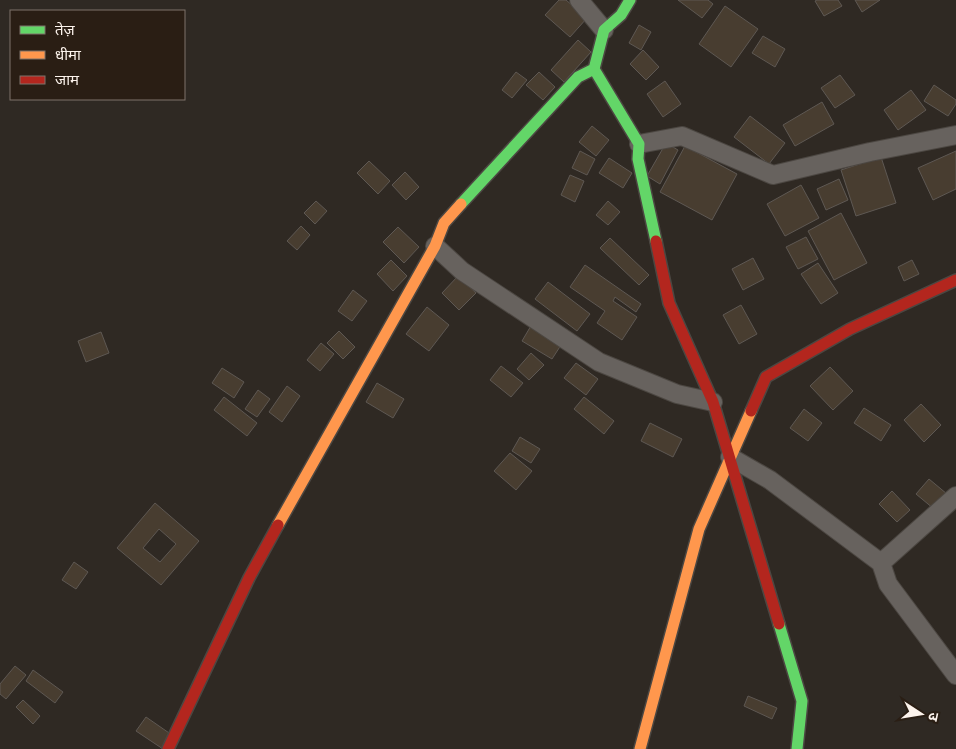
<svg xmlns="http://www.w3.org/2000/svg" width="956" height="749" font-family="'Public Sans','Noto Sans Devanagari',sans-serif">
<rect width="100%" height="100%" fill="#2f2923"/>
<path fill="#483d30" stroke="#5e5853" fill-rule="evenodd" d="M 559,0 L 566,0 L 587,18 L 570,37 L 545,15 Z
M 678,0 L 708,0 L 713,4 L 702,18 Z
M 817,0 L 838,0 L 842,6 L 824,16 L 815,1 Z
M 855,0 L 880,0 L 862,12 Z
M 725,6 L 758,29 L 731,67 L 699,44 Z
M 639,25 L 651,32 L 641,50 L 629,43 Z
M 763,36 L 785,49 L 775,67 L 752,53 Z
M 578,40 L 591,52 L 564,82 L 551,70 Z
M 643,50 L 659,67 L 646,80 L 630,64 Z
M 516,72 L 527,80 L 512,98 L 502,90 Z
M 539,72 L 555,87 L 543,100 L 526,85 Z
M 840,75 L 855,95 L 835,108 L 821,88 Z
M 665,81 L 681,104 L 663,117 L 647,94 Z
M 934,85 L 956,100 L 956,104 L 948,116 L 924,101 Z
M 911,90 L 926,110 L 898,130 L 884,110 Z
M 822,102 L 834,124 L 795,146 L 783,125 Z
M 750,116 L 785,143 L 769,164 L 734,137 Z
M 592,126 L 609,140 L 596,156 L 579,142 Z
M 666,143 L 678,150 L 660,184 L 647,176 Z
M 685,146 L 737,174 L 712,220 L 660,192 Z
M 580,151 L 595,159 L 587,175 L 572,168 Z
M 956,151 L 956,189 L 933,200 L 918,168 Z
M 881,157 L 896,203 L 856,216 L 841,170 Z
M 609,158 L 632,173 L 623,188 L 599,173 Z
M 369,161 L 390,181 L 378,194 L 357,173 Z
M 405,172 L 419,187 L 406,200 L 392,185 Z
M 570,175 L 584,181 L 575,202 L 561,195 Z
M 839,179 L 848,200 L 826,210 L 817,189 Z
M 801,185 L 819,218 L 785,236 L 767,204 Z
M 316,201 L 327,211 L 315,224 L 304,213 Z
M 608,201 L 620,212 L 608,225 L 596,215 Z
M 841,213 L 867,263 L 834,280 L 808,231 Z
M 301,226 L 310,235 L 297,250 L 287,241 Z
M 398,227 L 419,247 L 404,263 L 383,242 Z
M 806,237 L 818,259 L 798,269 L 786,247 Z
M 610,238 L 649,275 L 639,285 L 600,248 Z
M 753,258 L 764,279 L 743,290 L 732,269 Z
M 391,260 L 407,276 L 393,291 L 377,274 Z
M 912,260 L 919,274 L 904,281 L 898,267 Z
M 818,263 L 838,293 L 821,304 L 801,274 Z
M 585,265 L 641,304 L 636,312 L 615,297 L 613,301 L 637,317 L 622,340 L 597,323 L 605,311 L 570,287 Z
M 458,276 L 476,293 L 459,310 L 442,293 Z
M 548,282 L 590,314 L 577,331 L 535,299 Z
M 353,290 L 367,301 L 352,321 L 338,311 Z
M 741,305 L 757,334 L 739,344 L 723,315 Z
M 427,307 L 449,325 L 429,351 L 406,334 Z
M 532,324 L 563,342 L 552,359 L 522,341 Z
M 339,331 L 355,347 L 343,359 L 327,343 Z
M 101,332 L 109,353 L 86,362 L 78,341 Z
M 321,343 L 334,354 L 320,371 L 307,360 Z
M 531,353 L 544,365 L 529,380 L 517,369 Z
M 576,363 L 598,379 L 586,395 L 564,378 Z
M 501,366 L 523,383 L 511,397 L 490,380 Z
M 830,367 L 853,391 L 833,410 L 810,386 Z
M 222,368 L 244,382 L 234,398 L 212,383 Z
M 377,383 L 404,399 L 393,418 L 366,402 Z
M 287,386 L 300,396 L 282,422 L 269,412 Z
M 258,390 L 270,399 L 257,417 L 245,409 Z
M 224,397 L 257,423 L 247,436 L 214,410 Z
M 584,397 L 614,421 L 604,434 L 574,409 Z
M 921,404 L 941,425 L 924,442 L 904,420 Z
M 864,408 L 891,425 L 881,441 L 854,423 Z
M 804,409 L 822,423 L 808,441 L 790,428 Z
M 650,423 L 682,439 L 673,457 L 641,441 Z
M 520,437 L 540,449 L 531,463 L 512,451 Z
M 510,453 L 532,471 L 516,490 L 494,471 Z
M 929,479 L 947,494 L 934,509 L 916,494 Z
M 892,491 L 910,510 L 897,522 L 879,504 Z
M 155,503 L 199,541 L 161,585 L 117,548 ZM 159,529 L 176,544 L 160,562 L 143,548 Z
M 74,562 L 88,572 L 76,589 L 62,580 Z
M 15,666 L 26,675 L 6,699 L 0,694 L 0,684 Z
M 33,670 L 63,692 L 55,703 L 26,681 Z
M 748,696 L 777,708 L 772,719 L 744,706 Z
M 23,700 L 40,716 L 33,724 L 16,707 Z
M 146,717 L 172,735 L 163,749 L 136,731 Z"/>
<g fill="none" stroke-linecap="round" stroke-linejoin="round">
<g stroke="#4c4742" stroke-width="20">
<path id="street" d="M 579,0 L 604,30
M 639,144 L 682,136 L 773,175 L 870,152 L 956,135
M 435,246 L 462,271 L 599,362 L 677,394 L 713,402
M 730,457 L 770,480 L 881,563 L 888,584 L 956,675
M 881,563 L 956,496"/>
</g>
<g stroke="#4c4742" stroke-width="14">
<path id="fast" d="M 630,0 L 621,15 L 604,30 L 594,69 L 639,144 L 638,159 L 656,241
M 461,204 L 578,77 L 594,69
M 779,624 L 802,701 L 797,749"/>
</g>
<g stroke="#4c4742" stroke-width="14">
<path id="slow" d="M 278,525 L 435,246 L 444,223 L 461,204
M 640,749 L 699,529 L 751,411"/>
</g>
<g stroke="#4c4742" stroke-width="14">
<path id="jam" d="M 656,241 L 669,303 L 713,402 L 779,624
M 751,411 L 766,377 L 850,329 L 956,280
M 168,749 L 249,578 L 278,525"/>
</g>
<use href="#street" stroke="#67625e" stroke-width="18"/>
<use href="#fast" stroke="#63d668" stroke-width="11"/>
<use href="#slow" stroke="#ff974d" stroke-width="11"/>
<use href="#jam" stroke="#b3261e" stroke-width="11"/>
</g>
<rect x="10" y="10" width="175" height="90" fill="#2a1e14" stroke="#7e736a"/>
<rect x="20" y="26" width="25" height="8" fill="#63d668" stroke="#7e736a"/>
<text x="55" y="35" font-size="15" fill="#fcf3ec">तेज़</text>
<rect x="20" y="51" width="25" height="8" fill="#ff974d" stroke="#7e736a"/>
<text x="55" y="60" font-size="15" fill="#fcf3ec">धीमा</text>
<rect x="20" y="76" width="25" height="8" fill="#b3261e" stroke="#7e736a"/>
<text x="55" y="85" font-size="15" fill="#fcf3ec">जाम</text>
<g transform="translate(921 714) rotate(102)" stroke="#2a1e14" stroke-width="4" paint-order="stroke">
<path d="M0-4L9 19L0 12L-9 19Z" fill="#fcf3ec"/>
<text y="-8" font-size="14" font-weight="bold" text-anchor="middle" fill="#fcf3ec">उ</text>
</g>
</svg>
